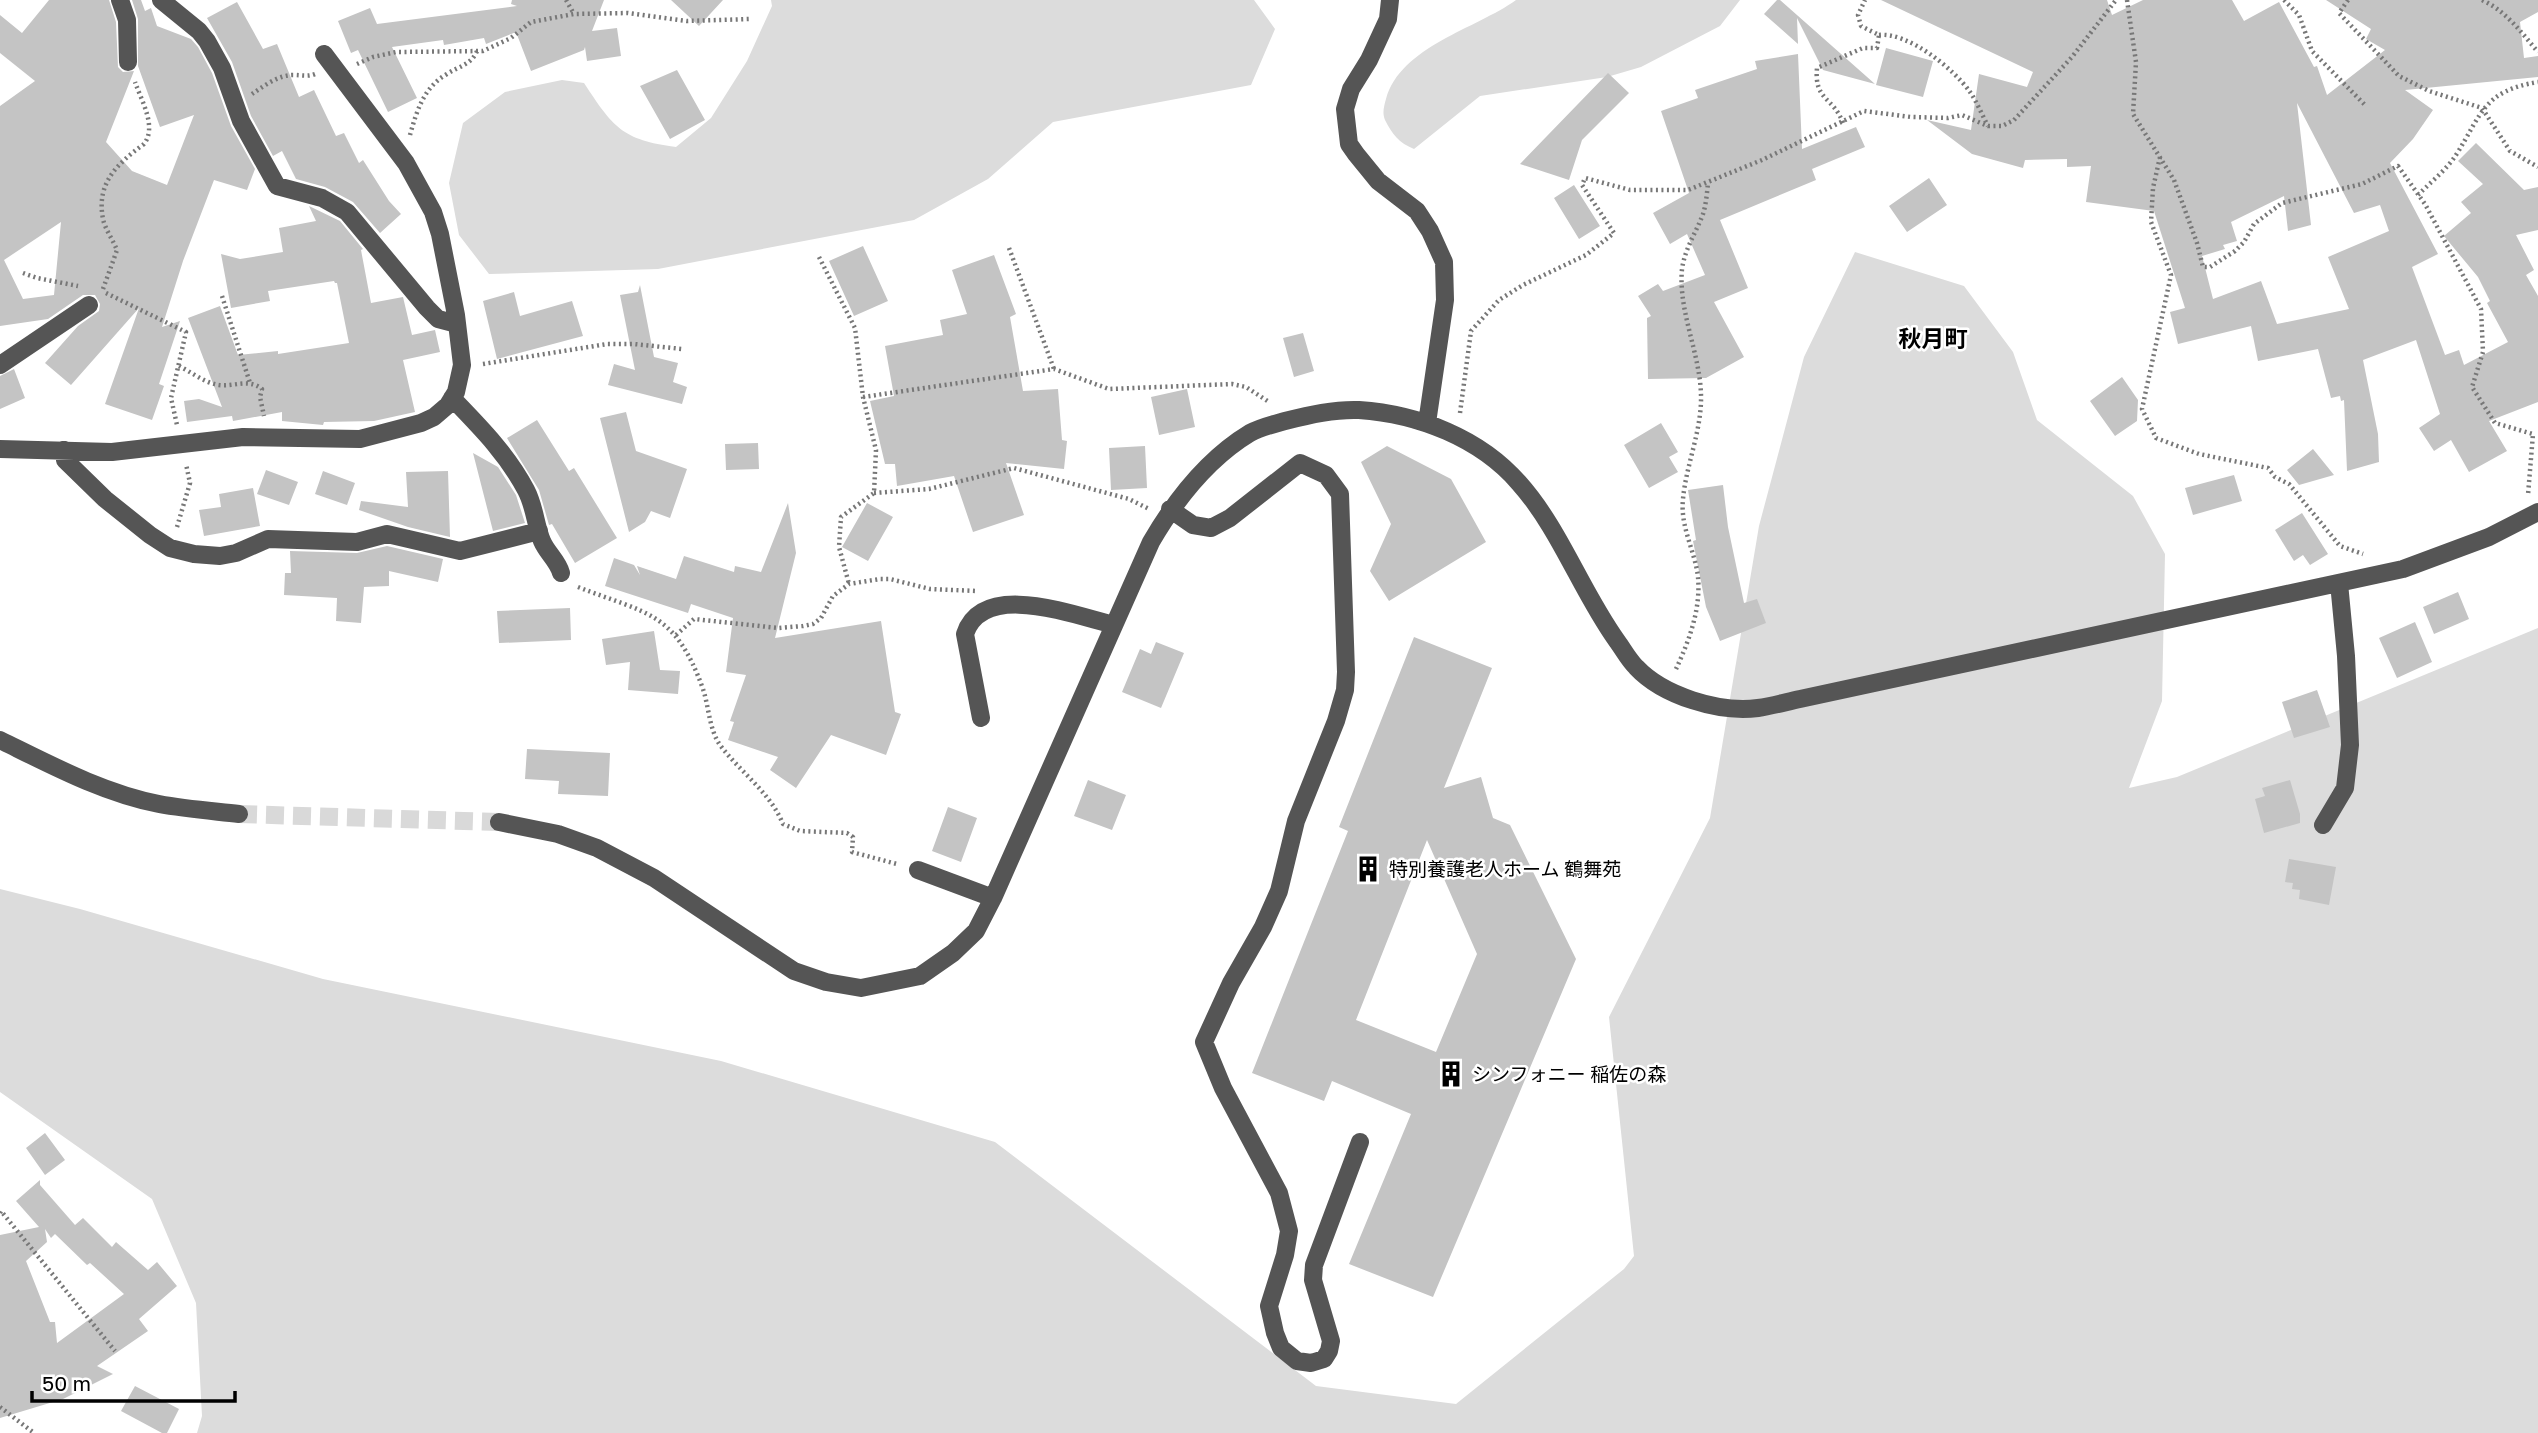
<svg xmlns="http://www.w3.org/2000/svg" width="2538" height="1433" font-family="'Golos Text','Noto Sans JP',sans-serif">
<rect width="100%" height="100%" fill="#fff"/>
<path fill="#dcdcdc" d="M 771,0 L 1254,0 L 1275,29 L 1251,85 L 1053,122 L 988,179 L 914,220 L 658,269 L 489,274 L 459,235 L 449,183 L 463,123 L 505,92 L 562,80 L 584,83 C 613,127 622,140 676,147 L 711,118 L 747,61 L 772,6 Z
M 1516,0 L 1740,0 L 1720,26 L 1641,67 L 1607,77 L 1480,96 L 1414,149 C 1399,143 1392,134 1385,120 C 1382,113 1384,106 1386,99 C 1401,46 1476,29 1516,0 Z
M 1855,252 L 1964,286 L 2013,352 L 2037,420 L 2133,496 L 2165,554 L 2162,701 L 2129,788 L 2177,777 L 2538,628 L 2538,1433 L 197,1433 L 202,1416 L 196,1303 L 152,1199 L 0,1092 L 0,889 L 80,909 L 323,979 L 721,1061 L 995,1142 L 1316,1386 L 1456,1404 L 1624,1269 L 1634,1256 L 1609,1017 L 1710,818 L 1759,526 L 1804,357 Z"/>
<path fill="#c4c4c4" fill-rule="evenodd" d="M 49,0 L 109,0 L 116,22 L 118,67 L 123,72 L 134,71 L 106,142 L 132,171 L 167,185 L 194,115 L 160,127 L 138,66 L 138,19 L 132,0 L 141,0 L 145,11 L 151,8 L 157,26 L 191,39 L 198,47 L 212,73 L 231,126 L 255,169 L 247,190 L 214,180 L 183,261 L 162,327 L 180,321 L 159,384 L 164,386 L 152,420 L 105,404 L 139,308 L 71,385 L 45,363 L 78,326 L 99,311 L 100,304 L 95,295 L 83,295 L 48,319 L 0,326 L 0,106 L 35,81 L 0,53 L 0,15 L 22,33 ZM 61,222 L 54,295 L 23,299 L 4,260 Z
M 512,0 L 604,0 L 592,31 L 617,28 L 621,56 L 587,61 L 585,47 L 584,50 L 531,71 L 516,32 L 486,44 L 484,38 L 444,45 L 443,40 L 392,47 L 417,98 L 388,112 L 358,50 L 351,53 L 338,21 L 370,8 L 377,24 L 517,6 L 511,4 Z
M 671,0 L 723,0 L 699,26 Z
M 1777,0 L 1780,0 L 1875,84 L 1823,70 L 1797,18 L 1798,44 L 1764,14 Z
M 1881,0 L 2107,0 L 2112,15 L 2143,0 L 2232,0 L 2244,21 L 2279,2 L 2314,67 L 2317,66 L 2327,95 L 2385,50 L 2366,39 L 2371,29 L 2326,0 L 2538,0 L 2538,12 L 2520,22 L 2524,58 L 2538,56 L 2538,77 L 2405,90 L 2433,110 L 2413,139 L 2390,163 L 2438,254 L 2412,267 L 2445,355 L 2459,350 L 2464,365 L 2508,342 L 2487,303 L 2490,301 L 2478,277 L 2444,236 L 2471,213 L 2461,202 L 2483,184 L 2458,161 L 2476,143 L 2524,190 L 2538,187 L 2538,230 L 2516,235 L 2534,270 L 2526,275 L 2538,296 L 2538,402 L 2489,421 L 2507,451 L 2469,472 L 2451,440 L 2434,451 L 2419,428 L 2440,414 L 2416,340 L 2363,360 L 2378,434 L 2379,462 L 2347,471 L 2344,400 L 2341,401 L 2340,396 L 2331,398 L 2318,349 L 2258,361 L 2251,326 L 2178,344 L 2170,312 L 2185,308 L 2154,211 L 2086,202 L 2091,166 L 2067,167 L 2067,159 L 2025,160 L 2023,168 L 1972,154 L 1927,120 L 1971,130 L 1979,74 L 2027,87 L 2033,72 ZM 2297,103 L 2354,213 L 2380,205 L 2389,231 L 2328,257 L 2349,309 L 2277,324 L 2261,281 L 2213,299 L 2202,256 L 2225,249 L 2223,245 L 2237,241 L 2231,222 L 2284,196 L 2288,231 L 2311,225 Z
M 237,2 L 263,49 L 277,44 L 299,97 L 314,90 L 336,136 L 344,133 L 359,163 L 363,160 L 389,201 L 401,214 L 380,233 L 353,202 L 325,187 L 296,179 L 282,151 L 273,156 L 251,116 L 232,62 L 207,18 Z
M 1886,48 L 1933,61 L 1923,97 L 1876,85 Z
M 1798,54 L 1802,149 L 1856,127 L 1865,147 L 1812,169 L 1816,180 L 1720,220 L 1748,288 L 1714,302 L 1744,357 L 1706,378 L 1648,379 L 1647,318 L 1651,316 L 1638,296 L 1658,284 L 1663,291 L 1705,275 L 1687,234 L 1670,244 L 1653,213 L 1689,193 L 1661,111 L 1698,98 L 1695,90 L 1757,69 L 1755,61 Z
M 677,70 L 705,120 L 670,139 L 640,86 Z
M 1608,73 L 1629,93 L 1582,140 L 1569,180 L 1520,164 Z
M 1929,178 L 1947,205 L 1907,232 L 1889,206 Z
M 1574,185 L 1600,226 L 1579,239 L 1554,198 Z
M 309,206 L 340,221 L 363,249 L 361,250 L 371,303 L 403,297 L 412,335 L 435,330 L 440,352 L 403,360 L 415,412 L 374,421 L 324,422 L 323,425 L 282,421 L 282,412 L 233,421 L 232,416 L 187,422 L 184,401 L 199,399 L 222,407 L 188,318 L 220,306 L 238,355 L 278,351 L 278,354 L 349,343 L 337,283 L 335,283 L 334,281 L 268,291 L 270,301 L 231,308 L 221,254 L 240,259 L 283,252 L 279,228 L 316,221 Z
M 863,246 L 888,301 L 854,316 L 829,261 Z
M 994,255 L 1016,314 L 1010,317 L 1023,391 L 1058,389 L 1062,440 L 1067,441 L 1064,469 L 1006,463 L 1024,515 L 973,532 L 954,476 L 897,486 L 895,464 L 885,464 L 870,401 L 894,396 L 885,346 L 943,335 L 940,320 L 967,314 L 952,270 Z
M 640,285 L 654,357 L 678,363 L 673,382 L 687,387 L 682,404 L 608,385 L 614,364 L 635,370 L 620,295 L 638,292 Z
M 514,292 L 520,316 L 572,301 L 583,336 L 497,359 L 483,301 Z
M 1303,333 L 1314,371 L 1294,377 L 1283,338 Z
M 14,369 L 25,398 L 0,409 L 0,376 Z
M 2122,377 L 2138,400 L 2137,421 L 2115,436 L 2090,401 Z
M 1187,389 L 1195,427 L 1159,435 L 1151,397 Z
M 626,412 L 636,451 L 687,469 L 670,518 L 651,511 L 645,522 L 629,532 L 600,418 Z
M 537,420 L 569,471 L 574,468 L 617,538 L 575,563 L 552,524 L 549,525 L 539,490 L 507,438 Z
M 1661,423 L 1678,452 L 1669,457 L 1678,472 L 1649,488 L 1624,445 Z
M 758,443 L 759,469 L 726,470 L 725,444 Z
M 1145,446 L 1147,488 L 1111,490 L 1109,448 Z
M 1387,446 L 1451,479 L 1486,542 L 1389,601 L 1370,571 L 1391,524 L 1361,462 Z
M 2313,449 L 2334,475 L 2299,485 L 2287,470 Z
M 473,453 L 498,467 L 516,495 L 525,523 L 493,531 Z
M 266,470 L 298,482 L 289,505 L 257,494 Z
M 323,471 L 355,483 L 347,505 L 315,494 Z
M 448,471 L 450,537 L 408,527 L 359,510 L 361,501 L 408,507 L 406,472 Z
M 2234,475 L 2242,501 L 2193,515 L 2185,488 Z
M 1723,485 L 1728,527 L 1744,603 L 1757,599 L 1766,623 L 1720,641 L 1706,607 L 1693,541 L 1696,540 L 1688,490 Z
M 253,488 L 260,526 L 204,536 L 199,510 L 221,507 L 219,494 Z
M 788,503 L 796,553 L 775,638 L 881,621 L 895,712 L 901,714 L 886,755 L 831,735 L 796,788 L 770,770 L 778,757 L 728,740 L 734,722 L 730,721 L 746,675 L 726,672 L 733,618 L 691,604 L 688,613 L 605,586 L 614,558 L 634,565 L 640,575 L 637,566 L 676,579 L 684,556 L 734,572 L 735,566 L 761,572 Z
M 867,503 L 893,517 L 868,561 L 842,547 Z
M 2302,513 L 2328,554 L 2310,565 L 2303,555 L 2294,561 L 2275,530 Z
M 387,546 L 443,559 L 438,582 L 389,571 L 389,586 L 364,587 L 361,623 L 336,621 L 337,598 L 284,595 L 285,573 L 291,573 L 290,551 L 357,553 Z
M 2458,592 L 2469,619 L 2434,634 L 2423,607 Z
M 570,608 L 571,640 L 499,643 L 497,611 Z
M 2415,622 L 2432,662 L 2397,678 L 2379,638 Z
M 654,631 L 660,670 L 680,671 L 678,694 L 628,690 L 630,662 L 606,665 L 602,639 Z
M 1414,637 L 1492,668 L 1444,788 L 1481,777 L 1493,818 L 1510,825 L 1576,959 L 1433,1297 L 1349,1264 L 1411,1114 L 1332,1081 L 1324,1101 L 1252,1073 L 1348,831 L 1339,827 ZM 1427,840 L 1477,954 L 1436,1052 L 1356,1020 Z
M 1156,642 L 1184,653 L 1161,708 L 1122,692 L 1140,649 L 1151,654 Z
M 2317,690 L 2330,727 L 2294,738 L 2282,702 Z
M 527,749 L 610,753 L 608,796 L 558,794 L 559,781 L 525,779 Z
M 1088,780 L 1126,795 L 1112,830 L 1074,816 Z
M 2290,780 L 2300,814 L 2300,823 L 2264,833 L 2255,799 L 2265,796 L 2262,788 Z
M 948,807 L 977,818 L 961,862 L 932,851 Z
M 2289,859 L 2336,867 L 2329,905 L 2299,899 L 2300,890 L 2292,889 L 2293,883 L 2285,882 Z
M 45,1133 L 65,1160 L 45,1175 L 26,1148 Z
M 40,1180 L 40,1185 L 75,1225 L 83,1218 L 112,1247 L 116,1242 L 148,1270 L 157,1262 L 177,1286 L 139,1319 L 148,1331 L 97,1366 L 113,1374 L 63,1399 L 0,1418 L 0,1235 L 39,1227 L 16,1201 ZM 45,1229 L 51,1238 L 55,1234 L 87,1265 L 90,1263 L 124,1294 L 57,1343 L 55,1322 L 50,1322 L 26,1261 L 47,1242 Z
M 135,1386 L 179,1409 L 167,1433 L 162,1433 L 121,1411 Z"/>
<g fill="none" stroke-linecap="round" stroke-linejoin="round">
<path stroke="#d9d9d9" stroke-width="18" stroke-dasharray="18 9" stroke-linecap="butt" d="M 239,814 L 499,822"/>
<path stroke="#777" stroke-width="4.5" stroke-dasharray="2 3.5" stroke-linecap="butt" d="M 566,0 L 574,14
M 2127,0 L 2136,62 L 2133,114 L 2174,180 L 2197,243 L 2203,267 L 2210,267 L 2235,251 L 2244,242 L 2254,224 L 2282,203 L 2362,184 L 2398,166 L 2425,204 L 2481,309 L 2483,352 L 2472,387 L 2495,423 L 2533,434 L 2528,495
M 2284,0 L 2299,15 L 2312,51 L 2365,105
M 2348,0 L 2339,13 L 2399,76 L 2429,91 L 2482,108 L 2510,151 L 2538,167
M 2482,0 C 2506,11 2521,32 2538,52
M 1879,35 C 1908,32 1953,68 1970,92 C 1977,102 1982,115 1988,126
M 357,64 L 373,57 L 396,52 L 483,51 L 511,38 L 531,22 L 574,14 L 628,13 L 687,21 L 750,19
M 252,94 C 264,86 278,75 293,75 C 302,75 307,77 315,74
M 1843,123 C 1833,96 1814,101 1817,68 L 1863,48 L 1877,48 L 1879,35 L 1861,26 L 1858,15 L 1865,0
M 410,135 C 417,110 424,87 447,74 C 459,66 471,65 477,51
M 2160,157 L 2153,188 L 2151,222 L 2171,275 L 2142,409 L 2156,438 L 2199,454 L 2268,468 L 2275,477 L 2289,484 L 2340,546 L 2363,554
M 2418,195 C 2431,182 2447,169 2456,155 C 2482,114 2483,91 2538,82
M 1009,248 L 1054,369
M 819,257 L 855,328 L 863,397 L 876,450 L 874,493 L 841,517 L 839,547 L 849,584
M 23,273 L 37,278 L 78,286
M 103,289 L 117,250 C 113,240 105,229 103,219 C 96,183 117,164 144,144 C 157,127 142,102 135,82
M 106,293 L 186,332 L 171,398 L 177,425
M 222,296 L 250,383
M 483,364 L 607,344 L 634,344 L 682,349
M 179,366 C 191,372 205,383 219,385 C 235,387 248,378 262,389 L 260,397 L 264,416
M 863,397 L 1054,369 L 1109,389 L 1232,384 L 1246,387 L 1269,402
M 1460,413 L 1471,331 L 1499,300 L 1523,285 L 1586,255 L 1614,233 L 1582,185 L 1585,178 L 1630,190 L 1688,190 L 1762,160 L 1864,111 L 1911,117 L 1948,118 L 1962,115 L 1988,126 L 2002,126 L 2014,120 L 2072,57 L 2116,0
M 874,493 L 929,489 L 1014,468 L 1129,499 L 1149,509
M 177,527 L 190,483 L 186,464
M 578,587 C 647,614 675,611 703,689 C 709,707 709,729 720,745 C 740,772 770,792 783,824 L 800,831 L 847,833 L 853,837 L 852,852 L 897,864
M 676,635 L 694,619 L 778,628 L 803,626 L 813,624 L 821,618 L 833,596 L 849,584 L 880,579 L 890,579 L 930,589 L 977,591
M 1676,669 C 1689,641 1701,609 1698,577 C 1695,551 1680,527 1683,499 C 1686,465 1702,430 1701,395 C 1700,353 1678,311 1682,269 C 1685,248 1696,233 1703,214 C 1706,205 1707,193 1708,183
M 0,1213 L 1,1211 L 115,1351
M 0,1407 L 34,1433"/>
<path stroke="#555" stroke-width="18" d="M 120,0 L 127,20 L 128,62
M 161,0 L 199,31 L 207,41 L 222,68 L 241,121 L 277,186 L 322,198 L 347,212 L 427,308 L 438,319 L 457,324
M 1390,0 L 1388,19 L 1369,60 L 1351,89 L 1345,109 L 1349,144 L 1356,154 L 1378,181 L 1417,211 L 1430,231 L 1444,262 L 1445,300 L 1427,423
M 0,365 L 89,305
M 452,398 C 480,427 507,454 526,490 C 535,507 535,524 542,541 C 547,553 558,561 561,573
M 0,449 L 112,452 L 243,437 L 360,439 L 421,423 L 434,417 L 448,405 L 456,392 L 462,365 L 456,315 L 440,234 L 433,212 L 406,163 L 324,54
M 64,450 L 65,460 L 105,499 L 150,535 L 170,548 L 194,554 L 220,556 L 236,553 L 268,539 L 357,542 L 387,534 L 460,551 L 539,531
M 1170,509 L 1193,525 L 1211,528 L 1230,518 L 1300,463 L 1326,475 L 1340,494 L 1346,672 L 1345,690 L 1336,721 L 1296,821 L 1279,891 L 1263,927 L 1231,983 L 1204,1042 L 1223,1088 L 1279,1193 L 1289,1231 L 1285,1255 L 1269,1306 L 1275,1333 L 1281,1348 L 1297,1361 L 1311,1363 L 1324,1359 L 1329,1351 L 1331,1341 L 1313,1280 L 1314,1265 L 1360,1142
M 981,718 L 965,634 C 983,580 1073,615 1114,625
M 0,740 C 51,765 103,793 159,804 C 186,809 213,811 239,814
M 499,822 L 558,834 L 597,848 L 654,878 L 794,971 L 826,982 L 861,988 L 920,976 L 953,953 L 976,931 L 993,898 L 1151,542 C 1176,499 1207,459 1250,433 C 1261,427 1274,424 1285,421 C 1309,415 1335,409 1359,410 C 1418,414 1480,438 1519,483 C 1560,529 1581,591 1617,641 C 1623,649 1628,659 1636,667 C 1663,696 1719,713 1758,708 C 1772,706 1786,702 1800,699 L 2403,569 L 2489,537 L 2538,512
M 2323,825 L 2345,788 L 2350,745 L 2346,656 L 2339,583
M 918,870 L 993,898"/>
</g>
<defs>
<g id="building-bare" transform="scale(2.1)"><path d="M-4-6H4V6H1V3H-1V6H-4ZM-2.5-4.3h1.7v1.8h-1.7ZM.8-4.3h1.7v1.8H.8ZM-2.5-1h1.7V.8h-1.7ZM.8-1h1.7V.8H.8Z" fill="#000" stroke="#fff" stroke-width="2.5" paint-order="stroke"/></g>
</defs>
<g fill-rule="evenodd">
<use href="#building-bare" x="1368" y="869"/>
<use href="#building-bare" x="1451" y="1074"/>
</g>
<g text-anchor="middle" stroke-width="5" stroke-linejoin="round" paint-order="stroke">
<g font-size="19" fill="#000" stroke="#fff" text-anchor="start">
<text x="1389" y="876">特別養護老人ホーム 鶴舞苑</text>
<text x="1472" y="1081">シンフォニー 稲佐の森</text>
</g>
<g font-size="23" font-weight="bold" fill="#000" stroke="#fff">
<text x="1933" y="347">秋月町</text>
</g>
</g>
<path d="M32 1391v10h203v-10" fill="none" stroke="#000000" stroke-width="3.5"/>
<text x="42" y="1391" font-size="21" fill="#000000" stroke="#ffffff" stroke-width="5" paint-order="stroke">50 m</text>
</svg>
